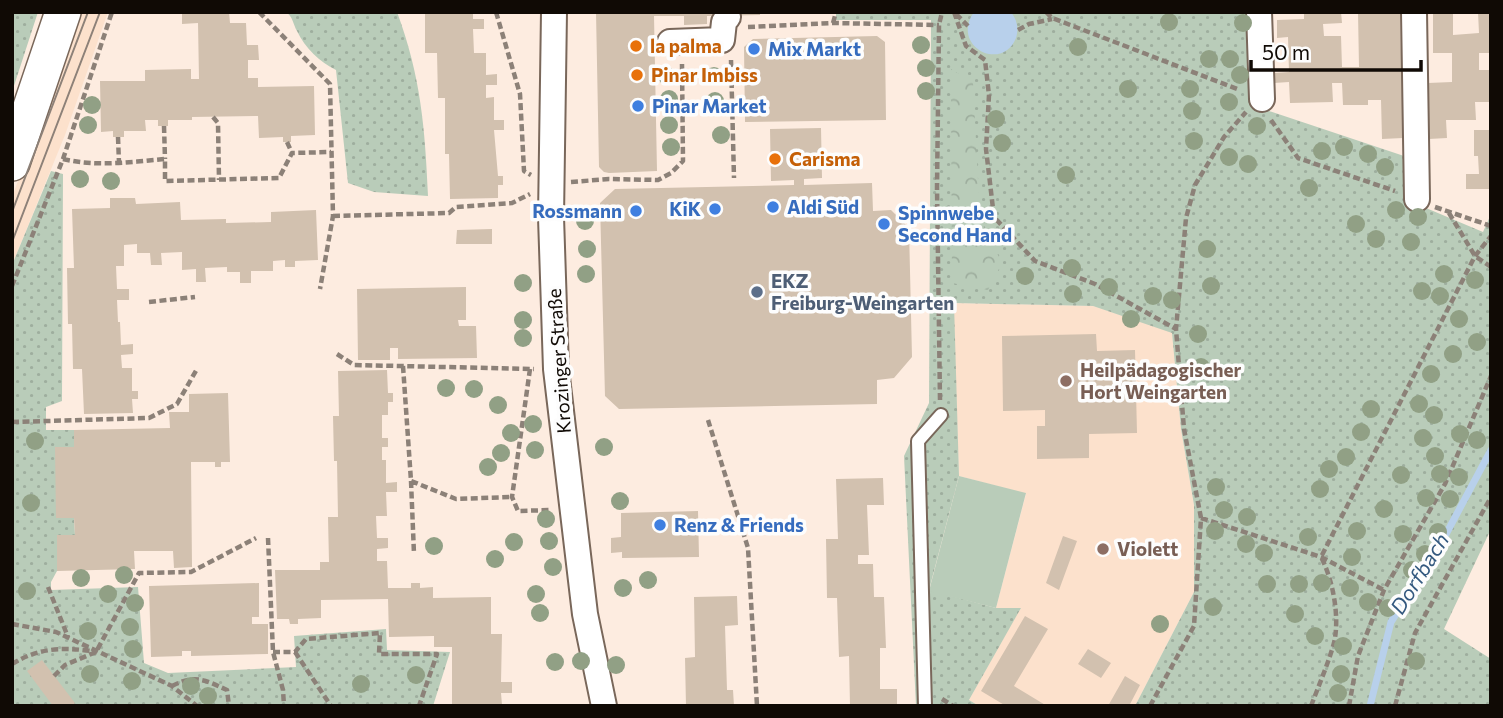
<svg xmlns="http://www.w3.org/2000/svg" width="1503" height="718" font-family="Commissioner,sans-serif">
<defs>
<pattern id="green-dots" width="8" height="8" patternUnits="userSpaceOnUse" patternTransform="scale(1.75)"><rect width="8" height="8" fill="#b9ccb9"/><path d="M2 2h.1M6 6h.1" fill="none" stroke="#9eae9e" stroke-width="1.8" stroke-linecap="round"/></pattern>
<pattern id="forest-crowns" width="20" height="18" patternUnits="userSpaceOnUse" patternTransform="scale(1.75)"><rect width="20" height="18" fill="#b9ccb9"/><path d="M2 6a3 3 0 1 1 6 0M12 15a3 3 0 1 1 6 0" fill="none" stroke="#9eae9e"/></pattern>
</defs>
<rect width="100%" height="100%" fill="#fdece0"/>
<path fill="#fce1cc" d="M 81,12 L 108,12 L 65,135 L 12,265 L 12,197 Z
M 953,303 L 1093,306 L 1172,332 L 1181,429 L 1194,505 L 1194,592 L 1135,706 L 979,706 L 969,700 L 1020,609 L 996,608 L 1026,494 L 959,476 Z"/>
<path fill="url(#green-dots)" d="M 12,12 L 38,12 L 12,92 Z
M 286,12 L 397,12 C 421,77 425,128 428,196 L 374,192 L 348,183 L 336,70 C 320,62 305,48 297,31 C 293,24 293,17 286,12 Z
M 836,12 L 1255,12 L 1257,107 L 1407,157 L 1407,200 L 1483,232 L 1491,214 L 1491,529 L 1444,629 L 1491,659 L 1491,706 L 1135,706 L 1194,592 L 1194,505 L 1181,429 L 1172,333 L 1093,306 L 954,303 L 959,476 L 929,590 L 996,608 L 1021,608 L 969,700 L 979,706 L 916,706 L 904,456 L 929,403 L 931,20 L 836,20 Z
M 51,171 L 63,174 L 62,401 L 46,407 L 46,430 L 74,430 L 74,447 L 55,447 L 74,518 L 75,535 L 57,535 L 57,571 L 51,582 L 51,590 L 138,587 L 144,663 L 168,673 L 296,667 L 294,636 L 386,629 L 387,650 L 450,652 L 433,706 L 12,706 L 12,265 Z"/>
<path fill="url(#forest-crowns)" d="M 951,69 L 973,83 L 980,219 L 1002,263 L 988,290 L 952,283 Z"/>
<path fill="#b9ccb9" d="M 959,476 L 1026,493 L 996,608 L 929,591 Z"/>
<path fill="#b8d0eb" d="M 974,12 L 1011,12 C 1017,20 1019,28 1016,38 C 1002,73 950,46 974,12 Z"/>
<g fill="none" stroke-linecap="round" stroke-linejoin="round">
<path stroke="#b8d0eb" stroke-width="7" d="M 1370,706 L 1391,622 L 1437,551 L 1491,450"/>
</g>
<path fill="#d2c1af" d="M 182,12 L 229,12 L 230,23 L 246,23 L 247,45 L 258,45 L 259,60 L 248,60 L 248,78 L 258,78 L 258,87 L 314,86 L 315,135 L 291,136 L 291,142 L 283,142 L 283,137 L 259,138 L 258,116 L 192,117 L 192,120 L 168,120 L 168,126 L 158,126 L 158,120 L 145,120 L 146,131 L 124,131 L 124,137 L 113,137 L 113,131 L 101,132 L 100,81 L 145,81 L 145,70 L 191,69 L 191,79 L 199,79 L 198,23 L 182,24 Z
M 425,12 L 473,12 L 473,19 L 484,19 L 484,29 L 473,29 L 474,53 L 486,53 L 486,75 L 497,74 L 497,85 L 486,85 L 486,98 L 494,97 L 494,120 L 504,120 L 504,130 L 494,130 L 498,176 L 503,176 L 503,185 L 498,185 L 498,198 L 450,199 L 449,154 L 445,154 L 445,98 L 438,98 L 437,53 L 425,53 Z
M 596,12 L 760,12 L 760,15 L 707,16 L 707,24 L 684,25 L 684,16 L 654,16 L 657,171 L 609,173 L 604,172 L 599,167 Z
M 1304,12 L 1341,12 L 1342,23 L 1323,24 L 1324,36 L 1341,36 L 1342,67 L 1359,67 L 1358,12 L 1400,12 L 1403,138 L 1382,139 L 1381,100 L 1368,100 L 1368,105 L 1343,105 L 1342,83 L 1332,83 L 1333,102 L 1290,103 L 1289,82 L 1274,83 L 1274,73 L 1289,72 L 1288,37 L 1277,38 L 1277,20 L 1304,19 Z
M 1433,12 L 1453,12 L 1453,35 L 1479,33 L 1478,12 L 1491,12 L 1491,53 L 1479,53 L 1479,70 L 1491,70 L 1491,102 L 1475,102 L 1476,120 L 1446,120 L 1447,138 L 1429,139 L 1428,83 L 1452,82 L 1452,53 L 1433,53 Z
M 877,36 L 885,42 L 886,120 L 745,122 L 744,47 L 753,39 Z
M 821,128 L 822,178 L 804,179 L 804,185 L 872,183 L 873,211 L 891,210 L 909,228 L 912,357 L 894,378 L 877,380 L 877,404 L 619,409 L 605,396 L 600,203 L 615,189 L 794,185 L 794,180 L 771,181 L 770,129 Z
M 1474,130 L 1491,130 L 1491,189 L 1466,189 L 1466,174 L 1479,174 L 1478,156 L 1474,156 Z
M 110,198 L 135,198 L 136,204 L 180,202 L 181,220 L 226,219 L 226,223 L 271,222 L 271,212 L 316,210 L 318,260 L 295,261 L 295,267 L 285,267 L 285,260 L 273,261 L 273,271 L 251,271 L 251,283 L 240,283 L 240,272 L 227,272 L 227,267 L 205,268 L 206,282 L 196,282 L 196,269 L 182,270 L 182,252 L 161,253 L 162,265 L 151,265 L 150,253 L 137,253 L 137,244 L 124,245 L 124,266 L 116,266 L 117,289 L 129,289 L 129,300 L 117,300 L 118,322 L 120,322 L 121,345 L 133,344 L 133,354 L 121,355 L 122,368 L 132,368 L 132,391 L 138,391 L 138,399 L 132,399 L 133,413 L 84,414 L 82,369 L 73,369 L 72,324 L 68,324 L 67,268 L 74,268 L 72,209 L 110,208 Z
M 492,229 L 492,244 L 456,244 L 457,230 Z
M 466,287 L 466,320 L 458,320 L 459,326 L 476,326 L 477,358 L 398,359 L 398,348 L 390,348 L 390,360 L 358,360 L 357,289 Z
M 1096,334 L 1097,351 L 1135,350 L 1137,433 L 1089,434 L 1089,458 L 1037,459 L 1037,426 L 1045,426 L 1045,410 L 1003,411 L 1002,336 Z
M 387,370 L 388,393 L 393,393 L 393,402 L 388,402 L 388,415 L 382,415 L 382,438 L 388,438 L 388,447 L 382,447 L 382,460 L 386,460 L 386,483 L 397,482 L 397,492 L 386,492 L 387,516 L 376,516 L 377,538 L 388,538 L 388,548 L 377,549 L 377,561 L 387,561 L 388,588 L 411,588 L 411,583 L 420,583 L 420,588 L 433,587 L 433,598 L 491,597 L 491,634 L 502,634 L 501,682 L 512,682 L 512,693 L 501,693 L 502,705 L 452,706 L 452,647 L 434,647 L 434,636 L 389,637 L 388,599 L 321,600 L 321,618 L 298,619 L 298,624 L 290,624 L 289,619 L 277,619 L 275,570 L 320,570 L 320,562 L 329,562 L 328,517 L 338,517 L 337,461 L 334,461 L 333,416 L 339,416 L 338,371 Z
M 228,393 L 230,462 L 221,462 L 221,467 L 215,467 L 215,462 L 191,462 L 192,567 L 174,568 L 173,551 L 134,551 L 135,569 L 57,571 L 57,535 L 75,535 L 74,518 L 56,518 L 55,447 L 74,447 L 74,430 L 170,428 L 169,412 L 189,412 L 189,394 Z
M 883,478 L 884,505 L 867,505 L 869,555 L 858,555 L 858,564 L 873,564 L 874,597 L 884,597 L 886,648 L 880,648 L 880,689 L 897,689 L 897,706 L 850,706 L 849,656 L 839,657 L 837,598 L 827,598 L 826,539 L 838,539 L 836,479 Z
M 698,511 L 699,557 L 622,558 L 622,552 L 611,553 L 611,538 L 621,537 L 621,513 Z
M 1063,536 L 1077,541 L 1059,590 L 1046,583 Z
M 259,583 L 259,617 L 252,617 L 252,624 L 268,624 L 268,654 L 191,656 L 191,651 L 182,651 L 182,656 L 151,657 L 149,586 Z
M 737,596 L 738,625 L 725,626 L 727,690 L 733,690 L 734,706 L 686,706 L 685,658 L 695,657 L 694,597 Z
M 1025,616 L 1048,629 L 1014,686 L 1047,706 L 1006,706 L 981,691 Z
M 1088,649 L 1111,663 L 1101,678 L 1078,664 Z
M 42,660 L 75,703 L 72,706 L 53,706 L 27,671 Z
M 1125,676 L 1140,685 L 1129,706 L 1108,706 Z"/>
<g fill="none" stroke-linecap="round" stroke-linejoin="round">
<g stroke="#79675a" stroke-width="16">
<path id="lane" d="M 925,706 L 918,441 L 941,415"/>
</g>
<g stroke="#79675a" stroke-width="28">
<path id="street" d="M 554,12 L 551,217 L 556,369 L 585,614 L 604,706
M 1259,12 L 1262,99
M 1414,12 L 1417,199
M 670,42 L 722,40 L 724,22 L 728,17"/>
</g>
<g stroke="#79675a" stroke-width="38">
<path id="secondary" d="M 12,163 L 63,12"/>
</g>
<path stroke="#8c8178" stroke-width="4.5" stroke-dasharray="7 3.5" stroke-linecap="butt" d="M 259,12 L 330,84 L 333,216 L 320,289
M 496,12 L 520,94 L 524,171 L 531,175
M 954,12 L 966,46 L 985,60 L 989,95 L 986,149 L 994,217 L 1035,261 L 1095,284 L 1176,329
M 1046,12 L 1052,18 L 1240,90
M 956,14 L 968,26
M 833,23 L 836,12
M 748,27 L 833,23 L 939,25
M 1018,30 L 1029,24 L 1052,19
M 731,60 L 734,178
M 213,117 L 218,123 L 219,180
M 1271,120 L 1298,158 L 1395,191
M 164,126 L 165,159
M 118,137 L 119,163
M 287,142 L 292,153
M 63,159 C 96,167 131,162 165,159 L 165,181 L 279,178 L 292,153 L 331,152
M 571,182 L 609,179 L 658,180 L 671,173 L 683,161 L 682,64
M 1435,207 L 1491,226
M 1449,213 L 1475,256 L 1491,267
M 333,216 L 449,213 L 456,207 L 512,203 L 530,194
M 12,286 L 63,159 L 112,12
M 149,302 L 195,297
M 337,354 L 354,365 L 534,369
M 403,366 L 411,481 L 456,499 L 512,497
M 530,369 L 512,497 L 518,511 L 551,510
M 940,400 L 937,188 L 939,25 L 942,12
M 708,420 L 748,548 L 757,706
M 12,422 L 149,418 L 177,404 L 197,369
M 411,481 L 414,554
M 1201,518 L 1321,557 L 1384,590
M 268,538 L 273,652 L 283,690 L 284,706
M 48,587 L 68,637
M 12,624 L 56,632 L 172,686 L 197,706
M 273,652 L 295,652 L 306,639 L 380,633 L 379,654 L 437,654 L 419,706
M 295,652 L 331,706
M 12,664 C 38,648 62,647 91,651
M 54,676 L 65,665 L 96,652 L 139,573 L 191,572 L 256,538
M 172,686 C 195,674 205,680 227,690 L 229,706
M 942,699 L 953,706
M 1150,706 L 1194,626 L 1201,518 L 1184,429 L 1176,329 L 1186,218 L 1195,185 L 1224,137 L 1246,112
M 1311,706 C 1319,685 1328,664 1334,643 C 1340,617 1333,580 1321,557 L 1475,256 L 1491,236
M 1349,706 L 1358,656 L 1384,590 L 1445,484 L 1491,376
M 1395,706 L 1415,633 L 1491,497"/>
<use href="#lane" stroke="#fff" stroke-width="12"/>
<use href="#street" stroke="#fff" stroke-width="24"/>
<use href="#secondary" stroke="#fff" stroke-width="35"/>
<path stroke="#8d8178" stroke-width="2" d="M 12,212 L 88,12
M 12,242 L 100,12"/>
</g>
<g fill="#91a085">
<circle cx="1169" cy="22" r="9"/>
<circle cx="1243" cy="23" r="9"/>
<circle cx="921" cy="45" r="9"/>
<circle cx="1078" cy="47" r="9"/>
<circle cx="1209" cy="59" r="9"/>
<circle cx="1230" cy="59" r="9"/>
<circle cx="926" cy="68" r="9"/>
<circle cx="1240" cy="75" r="9"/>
<circle cx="667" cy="76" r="9"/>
<circle cx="714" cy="76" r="9"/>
<circle cx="1128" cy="89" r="9"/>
<circle cx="1190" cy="89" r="9"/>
<circle cx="926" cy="91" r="9"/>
<circle cx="669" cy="99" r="9"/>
<circle cx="715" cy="101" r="9"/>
<circle cx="1229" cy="102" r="9"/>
<circle cx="92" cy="105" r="9"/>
<circle cx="1192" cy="111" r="9"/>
<circle cx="996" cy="119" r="9"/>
<circle cx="88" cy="125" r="9"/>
<circle cx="669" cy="125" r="9"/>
<circle cx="1257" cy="126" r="9"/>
<circle cx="721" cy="135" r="9"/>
<circle cx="1194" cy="141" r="9"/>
<circle cx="1002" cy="143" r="9"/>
<circle cx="671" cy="147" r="9"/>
<circle cx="1344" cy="147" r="9"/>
<circle cx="1322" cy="151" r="9"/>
<circle cx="1368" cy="154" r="9"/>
<circle cx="1229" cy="157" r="9"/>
<circle cx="1248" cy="164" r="9"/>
<circle cx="1385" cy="167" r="9"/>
<circle cx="1066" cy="175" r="9"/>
<circle cx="80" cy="179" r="9"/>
<circle cx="111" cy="181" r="9"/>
<circle cx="1309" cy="188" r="9"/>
<circle cx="1396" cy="210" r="9"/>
<circle cx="1418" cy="217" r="9"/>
<circle cx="585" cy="221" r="9"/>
<circle cx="1356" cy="224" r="9"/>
<circle cx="1376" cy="239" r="9"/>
<circle cx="1411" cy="242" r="9"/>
<circle cx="587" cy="249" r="9"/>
<circle cx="1207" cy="249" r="9"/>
<circle cx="1072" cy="268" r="9"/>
<circle cx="586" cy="274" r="9"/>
<circle cx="1444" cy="274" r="9"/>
<circle cx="1025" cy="276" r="9"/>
<circle cx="1475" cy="280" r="9"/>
<circle cx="523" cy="283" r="9"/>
<circle cx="1211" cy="286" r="9"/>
<circle cx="1109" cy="287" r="9"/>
<circle cx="1422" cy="291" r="9"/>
<circle cx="1073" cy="294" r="9"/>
<circle cx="1153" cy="296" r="9"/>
<circle cx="1440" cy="296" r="9"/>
<circle cx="1172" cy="300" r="9"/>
<circle cx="1131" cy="319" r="9"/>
<circle cx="1459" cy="319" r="9"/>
<circle cx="523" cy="320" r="9"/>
<circle cx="1198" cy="334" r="9"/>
<circle cx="523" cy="338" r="9"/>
<circle cx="1477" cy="342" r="9"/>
<circle cx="1453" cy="354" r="9"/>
<circle cx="1201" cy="367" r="9"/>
<circle cx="1431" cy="374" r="9"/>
<circle cx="446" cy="388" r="9"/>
<circle cx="474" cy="389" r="9"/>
<circle cx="1419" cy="404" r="9"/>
<circle cx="498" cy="405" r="9"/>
<circle cx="1371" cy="409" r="9"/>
<circle cx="1434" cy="415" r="9"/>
<circle cx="533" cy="424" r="9"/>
<circle cx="1361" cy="432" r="9"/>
<circle cx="511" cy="433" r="9"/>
<circle cx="1460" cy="434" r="9"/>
<circle cx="1423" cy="438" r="9"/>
<circle cx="1477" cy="440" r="9"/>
<circle cx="35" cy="441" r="9"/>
<circle cx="604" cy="447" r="9"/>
<circle cx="535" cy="450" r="9"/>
<circle cx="501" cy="453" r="9"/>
<circle cx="1435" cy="456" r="9"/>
<circle cx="1346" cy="457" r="9"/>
<circle cx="488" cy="467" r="9"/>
<circle cx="1329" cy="469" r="9"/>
<circle cx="1440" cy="474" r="9"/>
<circle cx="1401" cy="475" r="9"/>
<circle cx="1459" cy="477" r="9"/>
<circle cx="1216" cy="487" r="9"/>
<circle cx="1320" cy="489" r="9"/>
<circle cx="1426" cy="498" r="9"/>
<circle cx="1450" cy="499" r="9"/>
<circle cx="620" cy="501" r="9"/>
<circle cx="31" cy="503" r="9"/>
<circle cx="1384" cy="509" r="9"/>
<circle cx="1224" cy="510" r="9"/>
<circle cx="1247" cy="517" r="9"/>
<circle cx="546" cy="519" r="9"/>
<circle cx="1215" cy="531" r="9"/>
<circle cx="1357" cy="531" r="9"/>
<circle cx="1438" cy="532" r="9"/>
<circle cx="1403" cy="534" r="9"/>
<circle cx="1308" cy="537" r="9"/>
<circle cx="549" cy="541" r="9"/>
<circle cx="514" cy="542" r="9"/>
<circle cx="1246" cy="544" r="9"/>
<circle cx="434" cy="546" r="9"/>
<circle cx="1264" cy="553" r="9"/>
<circle cx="1425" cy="554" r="9"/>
<circle cx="1352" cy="557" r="9"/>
<circle cx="495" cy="559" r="9"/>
<circle cx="553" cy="567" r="9"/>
<circle cx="1412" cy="570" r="9"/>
<circle cx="124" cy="575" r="9"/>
<circle cx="81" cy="578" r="9"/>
<circle cx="648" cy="580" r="9"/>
<circle cx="1322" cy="583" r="9"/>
<circle cx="1267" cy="584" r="9"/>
<circle cx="1299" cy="584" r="9"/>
<circle cx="623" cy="588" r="9"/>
<circle cx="1350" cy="588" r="9"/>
<circle cx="27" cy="591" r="9"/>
<circle cx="108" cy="594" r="9"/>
<circle cx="536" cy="594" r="9"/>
<circle cx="1368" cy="602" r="9"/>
<circle cx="135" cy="603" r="9"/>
<circle cx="1213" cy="607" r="9"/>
<circle cx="1388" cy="608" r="9"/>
<circle cx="540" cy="613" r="9"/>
<circle cx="1295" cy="614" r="9"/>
<circle cx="1160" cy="624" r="9"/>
<circle cx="130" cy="627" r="9"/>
<circle cx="88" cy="631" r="9"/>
<circle cx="1315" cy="636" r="9"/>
<circle cx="1343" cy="646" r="9"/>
<circle cx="133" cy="649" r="9"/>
<circle cx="581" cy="661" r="9"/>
<circle cx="1416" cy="661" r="9"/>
<circle cx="555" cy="662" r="9"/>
<circle cx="616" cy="665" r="9"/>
<circle cx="90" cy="674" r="9"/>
<circle cx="1341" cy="674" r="9"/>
<circle cx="416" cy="675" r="9"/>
<circle cx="132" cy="681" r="9"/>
<circle cx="361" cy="684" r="9"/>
<circle cx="191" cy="686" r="9"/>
<circle cx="1338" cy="693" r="9"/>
<circle cx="208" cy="696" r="9"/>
</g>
<g fill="#e8710a" stroke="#fdfdfd" stroke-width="2.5">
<circle cx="636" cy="46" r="7"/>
<circle cx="637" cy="75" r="7"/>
<circle cx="775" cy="159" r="7"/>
</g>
<g fill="#3f7fe0" stroke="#fdfdfd" stroke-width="2.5">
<circle cx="754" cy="49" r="7"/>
<circle cx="638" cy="106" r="7"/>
<circle cx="773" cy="207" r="7"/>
<circle cx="715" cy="209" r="7"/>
<circle cx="636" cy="211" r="7"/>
<circle cx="884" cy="224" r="7"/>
<circle cx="660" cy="525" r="7"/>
</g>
<circle fill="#5c6f8a" stroke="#fdfdfd" stroke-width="2.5" cx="757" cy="292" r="7"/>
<g fill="#8d6e63" stroke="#fdfdfd" stroke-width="2.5">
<circle cx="1066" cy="381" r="7"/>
<circle cx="1103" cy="549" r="7"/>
</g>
<g text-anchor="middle" stroke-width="7" stroke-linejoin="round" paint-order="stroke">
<g font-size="19" font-weight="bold" fill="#c56008" stroke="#fdfdfd" text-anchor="start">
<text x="650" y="53">la palma</text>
<text x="651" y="82">Pinar Imbiss</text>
<text x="789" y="166">Carisma</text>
</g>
<g font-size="19" font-weight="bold" fill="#366cbe" stroke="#fdfdfd" text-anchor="start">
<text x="768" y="56">Mix Markt</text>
<text x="652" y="113">Pinar Market</text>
<text x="787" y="214">Aldi Süd</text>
<text x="701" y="216" text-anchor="end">KiK</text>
<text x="622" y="218" text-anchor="end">Rossmann</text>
<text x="898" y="220">Spinnwebe<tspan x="898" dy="22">Second Hand</tspan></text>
<text x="674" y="532">Renz &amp; Friends</text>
</g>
<g font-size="19" font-weight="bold" fill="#4e5e75" stroke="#fdfdfd" text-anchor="start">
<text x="771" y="288">EKZ<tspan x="771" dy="22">Freiburg-Weingarten</tspan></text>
</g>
<g font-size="19" fill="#100a05" stroke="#fdfdfd">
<text transform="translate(559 361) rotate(-94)" y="7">Krozinger Straße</text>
</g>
<g font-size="19" font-weight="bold" fill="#785e54" stroke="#fdfdfd" text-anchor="start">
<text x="1080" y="377">Heilpädagogischer<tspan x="1080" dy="22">Hort Weingarten</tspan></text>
<text x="1117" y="556">Violett</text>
</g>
<g font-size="21" font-style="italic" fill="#34597f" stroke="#fdfdfd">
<text transform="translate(1420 574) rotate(-58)" y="7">Dorfbach</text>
</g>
</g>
<rect width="1503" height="718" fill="none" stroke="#100a05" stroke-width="28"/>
<path d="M1251 60v10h170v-10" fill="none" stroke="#100a05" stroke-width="3.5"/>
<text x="1262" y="60" font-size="21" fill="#100a05" stroke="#fdfdfd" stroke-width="5" paint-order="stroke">50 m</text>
</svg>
